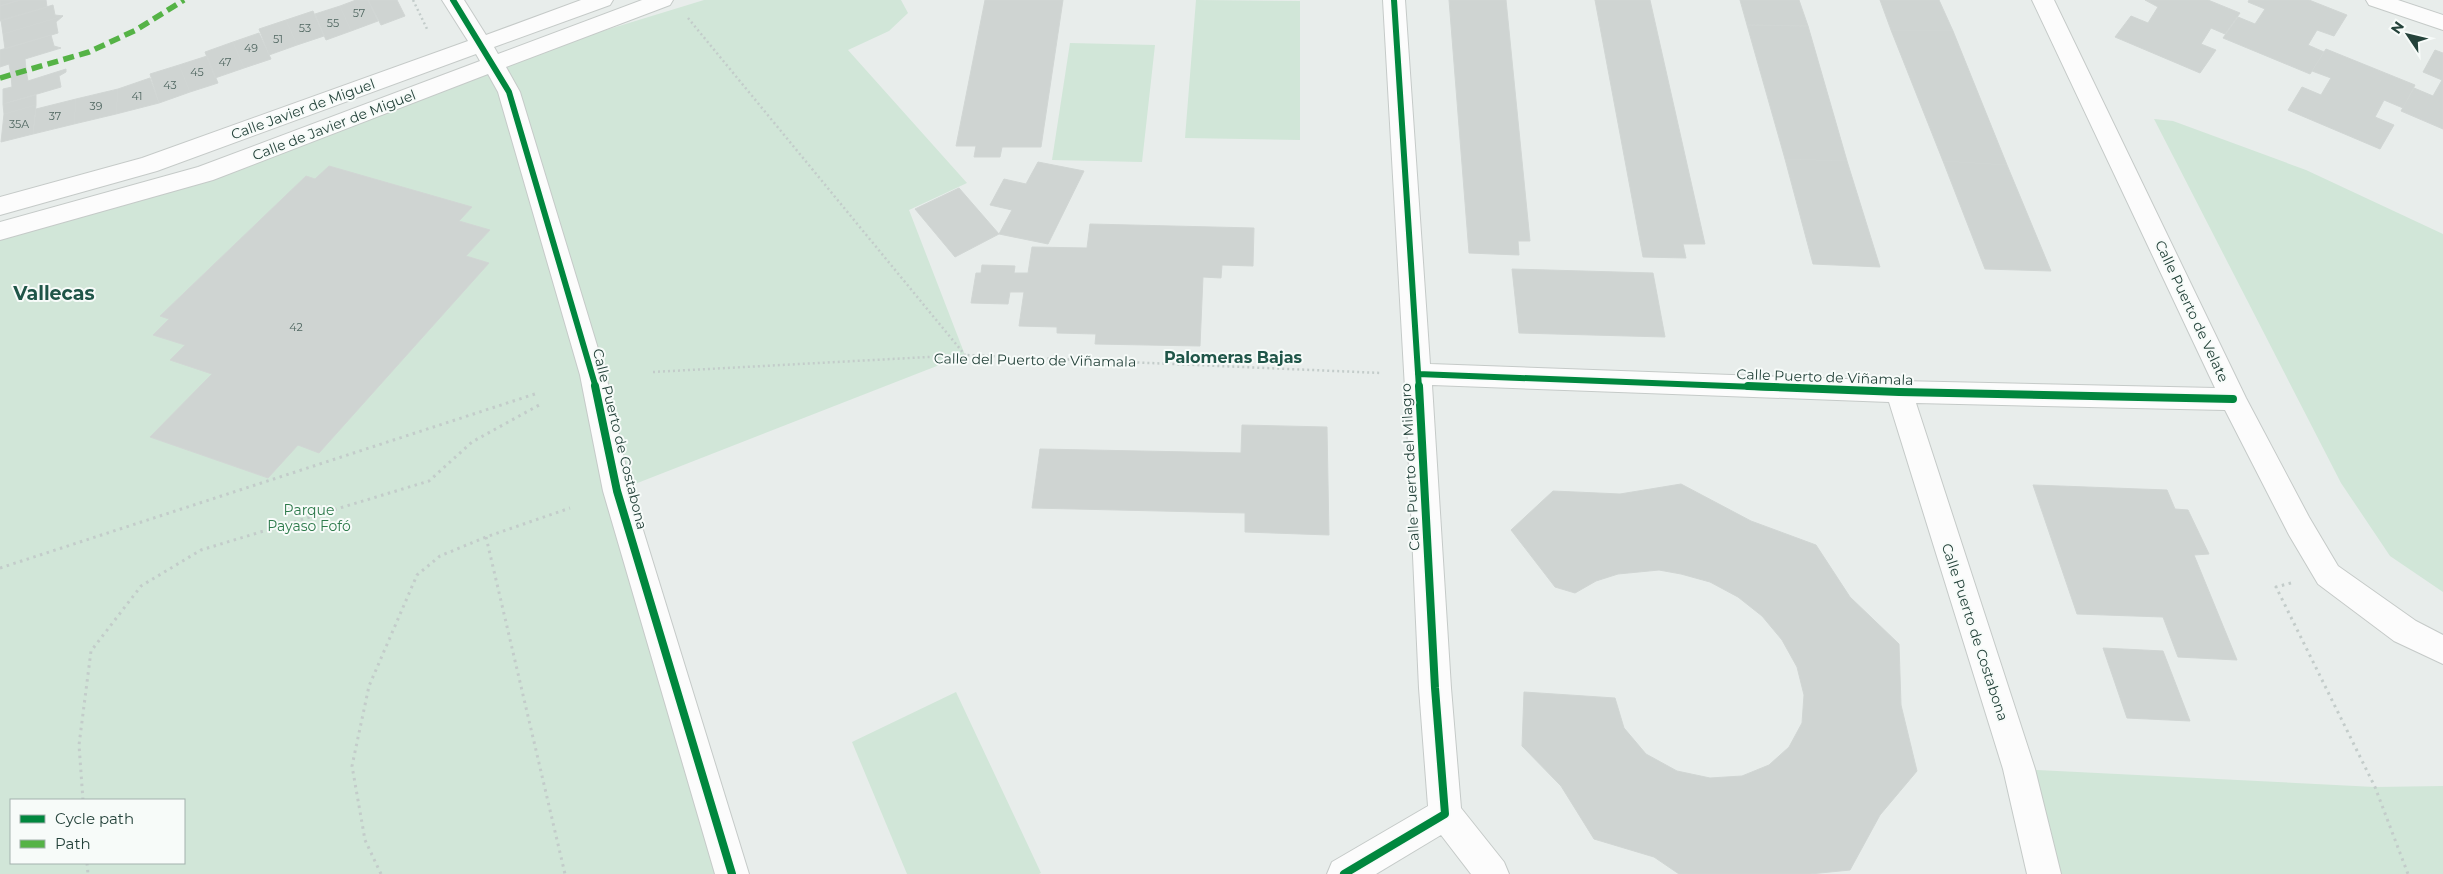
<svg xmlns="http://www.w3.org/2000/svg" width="2443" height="874" font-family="Montserrat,sans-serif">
<rect width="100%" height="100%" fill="#e8edeb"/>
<path fill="#d1e6d8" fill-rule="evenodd" d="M 704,0 L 901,0 L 908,13 L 889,31 L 848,50 L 967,183 L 909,210 L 965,355 L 617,491 L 732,874 L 0,874 L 0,231 L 153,190 L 495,64 ZM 11,800 L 184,800 L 184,863 L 11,863 Z
M 1196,0 L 1300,1 L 1300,140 L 1185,138 Z
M 1070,43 L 1155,45 L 1142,162 L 1052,160 Z
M 2154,119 L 2173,121 L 2306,170 L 2443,234 L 2443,592 L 2390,556 L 2341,483 Z
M 956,692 L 1041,873 L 1039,874 L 907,874 L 852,742 Z
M 2019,769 L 2375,787 L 2443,786 L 2443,874 L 2044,874 Z"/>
<path fill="#cfd4d2" stroke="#d1d6d4" d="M 0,0 L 20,0 L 0,6 Z
M 20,0 L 46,0 L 47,7 L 0,21 L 0,6 Z
M 356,0 L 368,0 L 378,21 L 351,31 L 340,6 Z
M 368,0 L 397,0 L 405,16 L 381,25 Z
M 985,0 L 1063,0 L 1041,147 L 1002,147 L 1000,157 L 974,157 L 976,146 L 956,146 Z
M 1449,0 L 1506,0 L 1530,241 L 1518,241 L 1519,255 L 1469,253 Z
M 1595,0 L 1650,0 L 1705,244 L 1683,244 L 1686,258 L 1643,257 Z
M 1740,0 L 1799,0 L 1808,26 L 1747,25 Z
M 1880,0 L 1939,0 L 1953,31 L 1891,30 Z
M 2145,0 L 2208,0 L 2240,13 L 2225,34 L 2211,28 L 2201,44 L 2216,50 L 2200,73 L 2115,37 L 2131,16 L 2148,23 L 2158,7 Z
M 2249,0 L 2309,0 L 2347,15 L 2334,36 L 2317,30 L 2308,45 L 2324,52 L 2310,74 L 2223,38 L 2238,17 L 2255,24 L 2265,9 L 2248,2 Z
M 53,5 L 55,15 L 63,16 L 3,34 L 1,20 Z
M 340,6 L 351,31 L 326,40 L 315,14 Z
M 313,11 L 324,36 L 297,45 L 286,20 Z
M 63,16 L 56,22 L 58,33 L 5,49 L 3,34 Z
M 286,20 L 297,45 L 269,55 L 259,29 Z
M 1747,25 L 1808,26 L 1847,161 L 1785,159 Z
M 1891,30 L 1953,31 L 2007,165 L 1943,161 Z
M 259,33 L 271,59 L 244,68 L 233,42 Z
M 51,35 L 54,46 L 61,48 L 25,59 L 26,70 L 11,75 L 9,64 L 0,67 L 0,50 Z
M 233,42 L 244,68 L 215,78 L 205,52 Z
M 2326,49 L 2415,85 L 2403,108 L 2384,100 L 2375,117 L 2394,125 L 2380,149 L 2288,110 L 2302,87 L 2321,95 L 2331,78 L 2312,71 Z
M 2435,50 L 2443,53 L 2443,129 L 2401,111 L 2414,88 L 2433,96 L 2442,80 L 2423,72 Z
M 207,56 L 218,83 L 190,92 L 179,65 Z
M 179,65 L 190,92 L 159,103 L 150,74 Z
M 66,69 L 66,72 L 59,76 L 61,87 L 3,104 L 3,89 L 12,87 L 11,75 L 26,70 L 28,81 Z
M 150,78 L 159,103 L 116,114 L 118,89 Z
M 118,89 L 116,114 L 74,124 L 76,99 Z
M 36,95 L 36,105 L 4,114 L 3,104 Z
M 76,99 L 74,124 L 33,134 L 36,109 Z
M 36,105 L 33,134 L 1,142 L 4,114 Z
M 1785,159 L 1847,161 L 1880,267 L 1813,264 Z
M 1943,161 L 2007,165 L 2051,271 L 1985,269 Z
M 1038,162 L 1084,171 L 1048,244 L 999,234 L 1012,210 L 990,205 L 1004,179 L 1026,184 Z
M 329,166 L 472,207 L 459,221 L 490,230 L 466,256 L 489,263 L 319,453 L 298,445 L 268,478 L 150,437 L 212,374 L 170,360 L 185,345 L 153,335 L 169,319 L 160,316 L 306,176 L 315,179 Z
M 959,188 L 999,234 L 955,257 L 915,209 Z
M 1090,224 L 1254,228 L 1253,266 L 1222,265 L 1221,278 L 1203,277 L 1200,346 L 1095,344 L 1096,334 L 1057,333 L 1057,327 L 1019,326 L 1024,292 L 1010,292 L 1008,304 L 971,303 L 976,273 L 981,273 L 982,265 L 1015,266 L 1014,273 L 1028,273 L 1032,247 L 1087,248 Z
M 1512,269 L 1653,273 L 1665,337 L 1519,333 Z
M 1242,425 L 1327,427 L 1329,535 L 1245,532 L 1245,513 L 1032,508 L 1040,449 L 1241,453 Z
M 1681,484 L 1751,521 L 1816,545 L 1850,597 L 1899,644 L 1901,705 L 1917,771 L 1880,815 L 1850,870 L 1810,874 L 1679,874 L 1654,857 L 1594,839 L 1561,786 L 1522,746 L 1524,692 L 1615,698 L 1624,728 L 1646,754 L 1677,771 L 1710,778 L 1742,776 L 1769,765 L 1789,747 L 1802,723 L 1804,695 L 1797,667 L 1782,640 L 1762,616 L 1738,597 L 1710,582 L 1681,574 L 1659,570 L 1618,574 L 1596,581 L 1575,593 L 1555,587 L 1511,530 L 1553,491 L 1620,494 Z
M 2033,485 L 2167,490 L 2175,509 L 2188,510 L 2209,554 L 2194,555 L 2237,660 L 2178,657 L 2163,617 L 2077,614 Z
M 2103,648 L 2163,651 L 2190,721 L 2127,718 Z"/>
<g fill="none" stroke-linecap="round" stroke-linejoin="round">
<g stroke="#c5cac8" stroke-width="2">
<path id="minor" d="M 442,0 L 464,0 L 486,35 L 581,0 L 613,0 L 610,5 L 494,47 L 498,54 L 642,0 L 673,0 L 670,5 L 506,67 L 520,92 L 606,375 L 631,491 L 749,874 L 715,874 L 603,491 L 580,375 L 498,92 L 488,74 L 213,180 L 0,240 L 0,222 L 198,167 L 480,61 L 476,54 L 157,171 L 0,215 L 0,197 L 142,158 L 468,41 Z
M 1383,0 L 1405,0 L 1430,364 L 1899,381 L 2215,388 L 2032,0 L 2054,0 L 2246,398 L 2309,517 L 2338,566 L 2416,621 L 2443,635 L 2443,664 L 2394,641 L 2318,584 L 2289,535 L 2225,410 L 1916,403 L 2035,769 L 2061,874 L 2027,874 L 2003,769 L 1889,402 L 1432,385 L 1451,688 L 1461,808 L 1504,862 L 1509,874 L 1471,874 L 1441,835 L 1376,874 L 1327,874 L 1332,862 L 1428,806 L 1419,688 L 1407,424 Z
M 2366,0 L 2398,0 L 2443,15 L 2443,30 L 2369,5 Z"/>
</g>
<path stroke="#c3ccca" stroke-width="2.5" stroke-dasharray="2 3" stroke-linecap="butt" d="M 413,0 L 428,31
M 688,18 L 965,355
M 653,372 L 965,355 L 1381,373"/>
<path stroke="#c3ccca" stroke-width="3" stroke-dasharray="2.5 4.5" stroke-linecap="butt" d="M 486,537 L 565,874
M 0,568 L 538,393
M 2291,583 L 2276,587 L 2375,787 L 2408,874
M 83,800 L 79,745 L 91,651 L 141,586 L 201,550 L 429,481 L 472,442 L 541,404
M 87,863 L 88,874
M 381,874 L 365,840 L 352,766 L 369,686 L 417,575 L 440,556 L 486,537 L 570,508"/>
<use href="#minor" fill="#fcfcfc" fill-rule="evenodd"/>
<path stroke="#55b346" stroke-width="5.5" stroke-dasharray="11 5.5" stroke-linecap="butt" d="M 0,78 L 89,52 L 136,30 L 184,0"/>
<g stroke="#f7fbf9" stroke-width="9">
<path id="cycleway-far1" d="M 453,0 L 509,92 L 596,388
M 1394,0 L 1419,388
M 1418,374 L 1781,388"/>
</g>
<g stroke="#f7fbf9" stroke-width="11">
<path id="cycleway" d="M 595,386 L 617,491 L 732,874
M 1748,386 L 1899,392 L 2233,399
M 1344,874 L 1445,814 L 1435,688 L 1419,386"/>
</g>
<use href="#cycleway-far1" stroke="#00873e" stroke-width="6"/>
<use href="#cycleway" stroke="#00873e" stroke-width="8"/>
</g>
<g text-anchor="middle" stroke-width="4" stroke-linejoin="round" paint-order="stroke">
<g font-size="11" fill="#506761">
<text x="359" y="17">57</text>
<text x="333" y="27">55</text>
<text x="305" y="32">53</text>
<text x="278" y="43">51</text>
<text x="251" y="52">49</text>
<text x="225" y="66">47</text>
<text x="197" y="76">45</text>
<text x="170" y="89">43</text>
<text x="137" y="100">41</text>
<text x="96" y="110">39</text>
<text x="55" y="120">37</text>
<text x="19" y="128">35A</text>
<text x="296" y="331">42</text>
</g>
<g font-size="14" fill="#24423a" stroke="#f7fbf9">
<text transform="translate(303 109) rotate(-20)" y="5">Calle Javier de Miguel</text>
<text transform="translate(334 125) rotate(-21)" y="5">Calle de Javier de Miguel</text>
<text transform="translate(2192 311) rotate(65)" y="5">Calle Puerto de Velate</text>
<text transform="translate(1035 360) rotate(1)" y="5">Calle del Puerto de Viñamala</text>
<text transform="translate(1825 377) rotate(2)" y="5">Calle Puerto de Viñamala</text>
<text transform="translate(620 439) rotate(76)" y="5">Calle Puerto de Costabona</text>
<text transform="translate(1410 467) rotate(-93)" y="5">Calle Puerto del Milagro</text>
<text transform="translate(1975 632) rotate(72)" y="5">Calle Puerto de Costabona</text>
</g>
<g font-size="14" fill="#2d7a4b" stroke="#f7fbf9">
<text x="309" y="515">Parque<tspan x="309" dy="16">Payaso Fofó</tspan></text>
</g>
<g font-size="16" font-weight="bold" fill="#1f5548" stroke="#f7fbf9">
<text x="1233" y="363">Palomeras Bajas</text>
</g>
<g font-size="19" font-weight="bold" fill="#1f5548" stroke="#f7fbf9">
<text x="54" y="300">Vallecas</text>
</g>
</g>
<rect x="10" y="799" width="175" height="65" fill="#f7fbf9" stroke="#a3b1ad"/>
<rect x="20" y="815" width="25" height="8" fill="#00873e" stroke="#a3b1ad"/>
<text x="55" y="824" font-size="15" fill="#24423a">Cycle path</text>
<rect x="20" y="840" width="25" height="8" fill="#55b346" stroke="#a3b1ad"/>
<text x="55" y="849" font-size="15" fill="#24423a">Path</text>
<g transform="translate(2408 35) rotate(305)" stroke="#f7fbf9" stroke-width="4" paint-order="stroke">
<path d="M0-4L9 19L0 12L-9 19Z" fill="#24423a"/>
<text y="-8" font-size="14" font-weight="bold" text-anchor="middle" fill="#24423a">N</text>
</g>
</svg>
